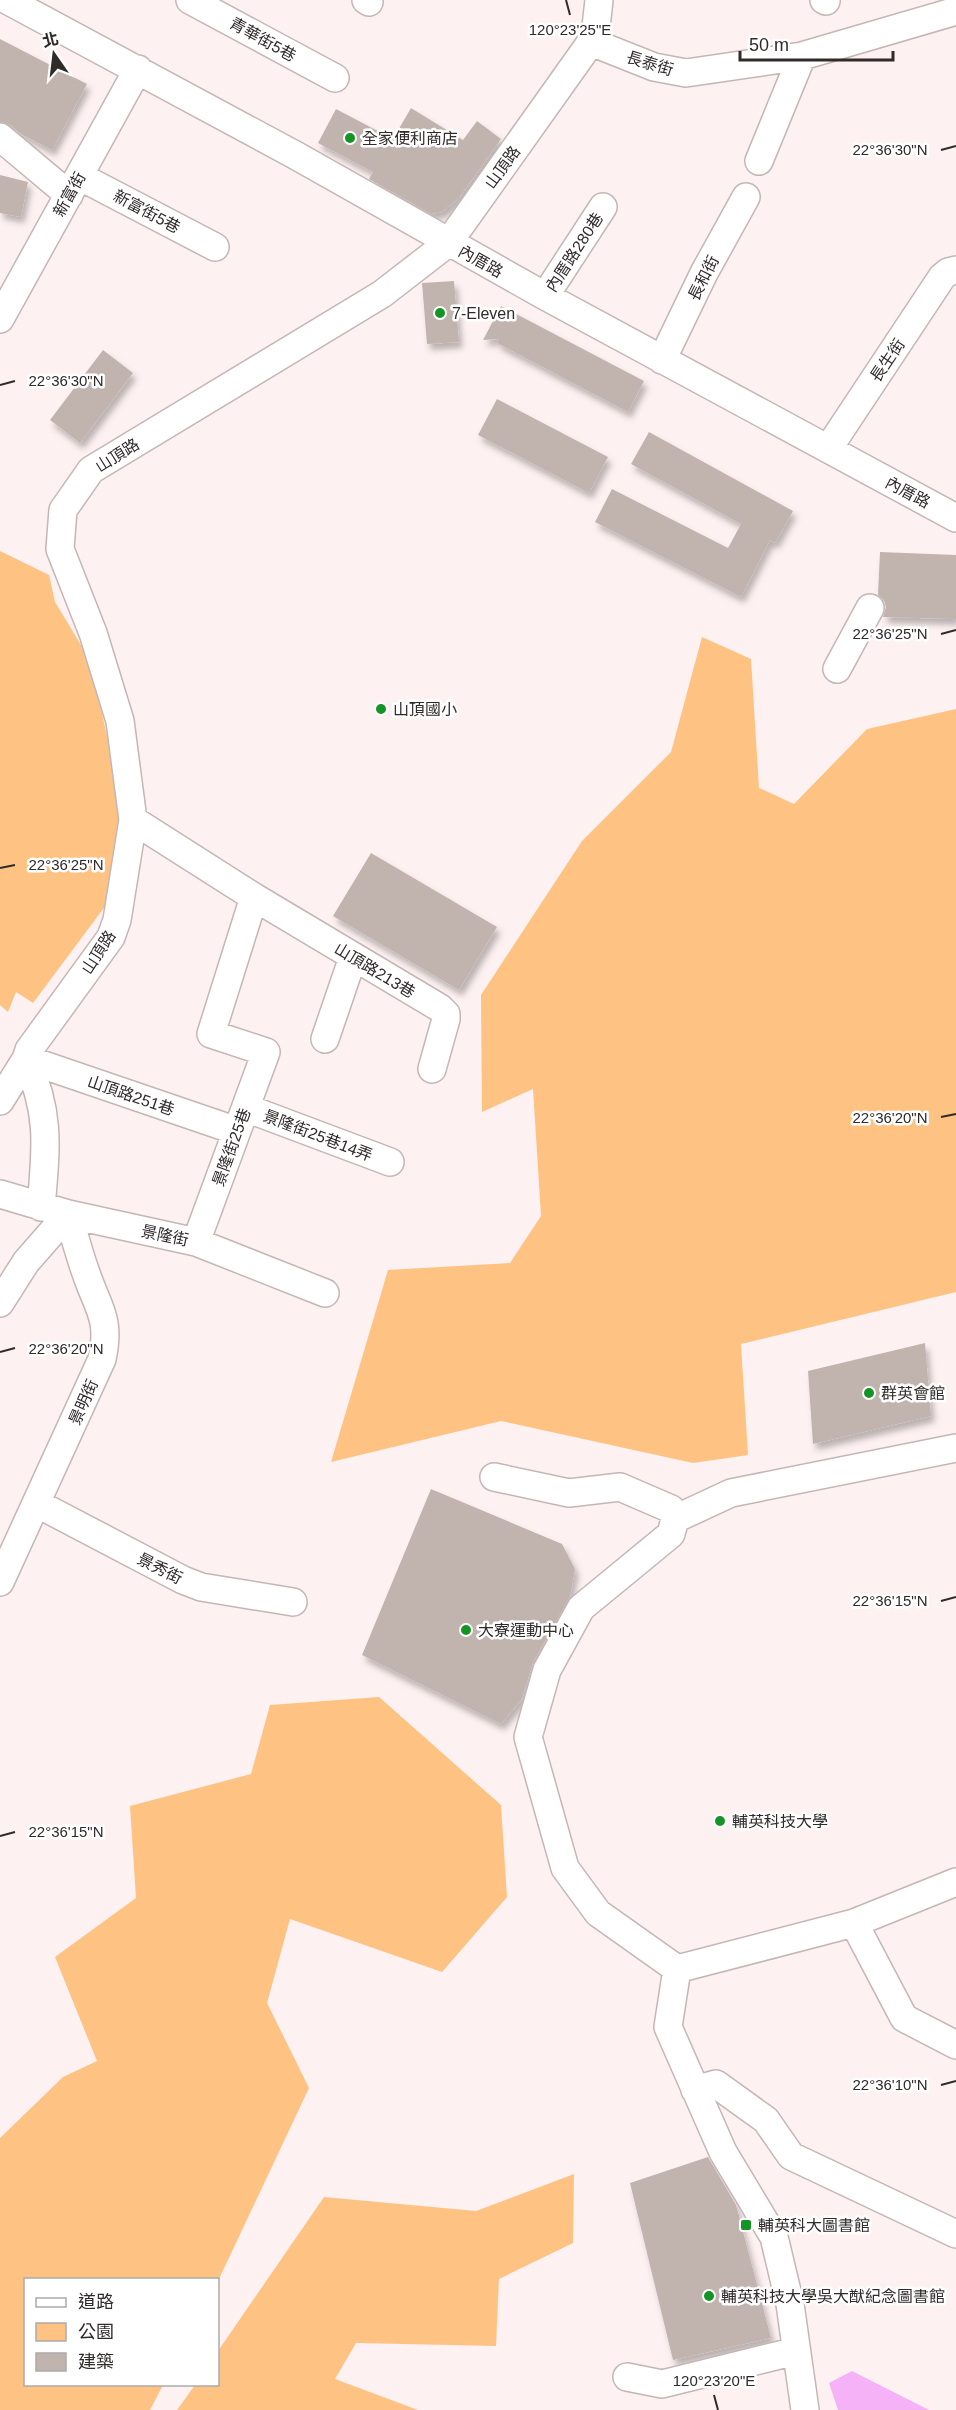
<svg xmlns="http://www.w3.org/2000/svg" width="956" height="2410" font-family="Helvetica,'Noto Sans TC',sans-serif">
<defs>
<filter id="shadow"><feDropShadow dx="3.5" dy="6" stdDeviation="3" flood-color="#0004"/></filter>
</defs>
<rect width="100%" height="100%" fill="#fef1f1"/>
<path fill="#fec383" d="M 0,551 L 49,575 L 55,602 L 90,660 L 125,816 L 115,893 L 33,1003 L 16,992 L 8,1012 L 0,1005 Z
M 702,637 L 751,659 L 759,788 L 794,804 L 867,729 L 956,709 L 956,1292 L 741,1344 L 748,1455 L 693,1463 L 501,1421 L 331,1462 L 388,1270 L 510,1263 L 541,1216 L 533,1089 L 482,1112 L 481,995 L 582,841 L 671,752 Z
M 379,1697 L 501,1805 L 507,1897 L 442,1972 L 290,1919 L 267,2003 L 309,2088 L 218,2281 L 218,2280 L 26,2280 L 26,2384 L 163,2385 L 150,2410 L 0,2410 L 0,2138 L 63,2077 L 97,2061 L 55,1957 L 136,1898 L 130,1806 L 251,1774 L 270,1705 Z
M 574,2174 L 573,2243 L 499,2279 L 496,2346 L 356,2343 L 335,2379 L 418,2410 L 177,2410 L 195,2385 L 218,2384 L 218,2351 L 324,2197 L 476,2211 Z"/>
<path fill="#f6b2f6" d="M 852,2371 L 929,2410 L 838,2410 L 829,2383 Z"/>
<path fill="#c1b4af" filter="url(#shadow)" d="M 0,39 L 87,84 L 52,150 L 21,134 L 10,125 L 0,122 Z
M 411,108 L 463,140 L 477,121 L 501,139 L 459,198 L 442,212 L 431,214 L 369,179 L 373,172 L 318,143 L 336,109 L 393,139 Z
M 0,175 L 28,182 L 21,217 L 0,213 Z
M 454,281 L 459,342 L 427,344 L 422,283 Z
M 501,306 L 644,381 L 628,412 L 497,343 L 499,339 L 483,340 Z
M 103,350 L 133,373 L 80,443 L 50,420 Z
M 497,399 L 608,457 L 589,493 L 478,435 Z
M 649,432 L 793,511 L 775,543 L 770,540 L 741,597 L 595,522 L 612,489 L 728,548 L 741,524 L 631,464 Z
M 880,552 L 956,555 L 956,619 L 883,617 L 886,607 L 884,600 L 878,595 Z
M 371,853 L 497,927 L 459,990 L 333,916 Z
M 925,1343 L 931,1416 L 813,1444 L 808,1371 Z
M 431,1489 L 562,1544 L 575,1569 L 570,1597 L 533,1662 L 522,1699 L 501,1724 L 362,1655 Z
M 708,2157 L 736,2205 L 771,2338 L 673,2360 L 630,2183 Z"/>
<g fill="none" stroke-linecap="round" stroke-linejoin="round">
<g stroke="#c5b6b6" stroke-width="30">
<path id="minor" d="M 7,0 L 295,155 L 545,296 L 956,518
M 190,0 L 335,78
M 366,0 L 369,2
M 824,0 L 826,1
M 591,42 L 654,67 L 686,73 L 802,56 L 956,11
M 0,137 L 69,195
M 759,161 L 802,56
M 79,176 L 215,247
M 545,296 L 603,207
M 0,319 L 138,69
M 662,360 L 704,273 L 746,197
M 828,449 L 942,277 L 948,272 L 956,270
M 837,669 L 870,608
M 133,820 L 254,897 L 440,1008 L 446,1014 L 446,1019 L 432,1069
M 325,1039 L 353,957
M 26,1059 L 237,1131
M 26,1059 C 51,1114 46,1149 41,1207
M 0,1101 L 26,1059 L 29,1050 L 111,937 L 117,920 L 133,820 L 120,721 L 93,633 L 60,549 L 63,510 L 91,470 L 382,294 L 448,243 L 591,42 L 596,27 L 599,0
M 246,1108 L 390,1162
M 0,1194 L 68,1214 L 196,1242 L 325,1293
M 196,1242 L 266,1052 L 211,1034 L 254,897
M 0,1303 L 26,1262 L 68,1214
M 494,1477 L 569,1493 L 620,1487 L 671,1509 L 675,1519 L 671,1534 L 581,1608 L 547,1670 L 528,1737 L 565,1868 L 598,1913 L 677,1969 L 854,1923 L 956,1882
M 36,1503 L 183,1580 L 201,1587 L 293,1602
M 675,1519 L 731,1493 L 956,1448
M 0,1582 L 102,1359 C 111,1318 98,1309 86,1273 C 79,1254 74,1234 68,1214
M 854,1923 L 904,2018 L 956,2045
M 677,1969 L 668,2027 L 723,2152 L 774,2237 L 790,2304 L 805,2410
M 695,2090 L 716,2084 L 766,2120 L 791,2156 L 956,2234
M 627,2377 L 662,2384 L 796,2351"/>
</g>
<use href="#minor" stroke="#fff" stroke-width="27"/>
</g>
<path fill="none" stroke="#302a2a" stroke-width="2" d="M 566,0 L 570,15M 941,150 L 956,146M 0,385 L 15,381M 941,634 L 956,630M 0,868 L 15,865M 941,1117 L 956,1114M 0,1352 L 15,1348M 941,1601 L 956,1597M 0,1836 L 15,1832M 941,2085 L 956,2081M 714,2395 L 718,2410"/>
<g fill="#159426" stroke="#fff" stroke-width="2">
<circle cx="350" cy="138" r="6"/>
<circle cx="440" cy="313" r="6"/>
<circle cx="381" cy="709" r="6"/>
<circle cx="869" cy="1393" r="6"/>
<circle cx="466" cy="1630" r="6"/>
<circle cx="720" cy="1821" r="6"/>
<rect x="740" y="2219" width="12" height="12" rx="3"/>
<circle cx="709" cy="2296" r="6"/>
</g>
<g text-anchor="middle" stroke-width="5" stroke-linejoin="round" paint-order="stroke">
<g font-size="16" fill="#302a2a" stroke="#fff">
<text transform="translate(263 39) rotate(29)" y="6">青華街5巷</text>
<text transform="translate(650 63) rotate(17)" y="6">長泰街</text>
<text transform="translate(502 167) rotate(-54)" y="6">山頂路</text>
<text transform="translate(69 194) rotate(-61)" y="6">新富街</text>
<text transform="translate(147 211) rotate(28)" y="6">新富街5巷</text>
<text transform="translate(574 252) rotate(-57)" y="6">內厝路280巷</text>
<text transform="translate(481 261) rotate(29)" y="6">內厝路</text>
<text transform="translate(703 278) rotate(-63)" y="6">長和街</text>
<text transform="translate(887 360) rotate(-56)" y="6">長生街</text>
<text transform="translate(117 455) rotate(-32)" y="6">山頂路</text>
<text transform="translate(908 492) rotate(28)" y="6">內厝路</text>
<text transform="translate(98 952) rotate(-57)" y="6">山頂路</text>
<text transform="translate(375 970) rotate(31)" y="6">山頂路213巷</text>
<text transform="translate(131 1095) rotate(19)" y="6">山頂路251巷</text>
<text transform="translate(318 1135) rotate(21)" y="6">景隆街25巷14弄</text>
<text transform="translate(231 1147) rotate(-70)" y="6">景隆街25巷</text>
<text transform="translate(165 1235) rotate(12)" y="6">景隆街</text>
<text transform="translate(83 1402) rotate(-66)" y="6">景明街</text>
<text transform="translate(160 1568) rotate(27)" y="6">景秀街</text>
</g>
<g font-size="16" fill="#302a2a" stroke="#fff" text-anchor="start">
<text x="362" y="144">全家便利商店</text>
<text x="452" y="319">7-Eleven</text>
<text x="393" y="715">山頂國小</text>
<text x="881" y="1399">群英會館</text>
<text x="478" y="1636">大寮運動中心</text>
<text x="732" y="1827">輔英科技大學</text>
<text x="758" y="2231">輔英科大圖書館</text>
<text x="721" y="2302">輔英科技大學吳大猷紀念圖書館</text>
</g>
</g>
<g font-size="15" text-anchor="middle" fill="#302a2a" stroke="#fff" stroke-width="5" stroke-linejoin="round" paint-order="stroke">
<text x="570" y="35">120°23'25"E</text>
<text x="890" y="155">22°36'30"N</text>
<text x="66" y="386">22°36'30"N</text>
<text x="890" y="639">22°36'25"N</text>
<text x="66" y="870">22°36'25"N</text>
<text x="890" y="1123">22°36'20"N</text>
<text x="66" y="1354">22°36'20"N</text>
<text x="890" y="1606">22°36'15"N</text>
<text x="66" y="1837">22°36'15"N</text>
<text x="890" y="2090">22°36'10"N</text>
<text x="714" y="2386">120°23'20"E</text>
</g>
<rect x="24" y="2278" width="195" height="108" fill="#ffffff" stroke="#acaaaa" stroke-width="1.5"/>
<rect x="36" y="2298" width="30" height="9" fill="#ffffff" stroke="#acaaaa" stroke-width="1.5"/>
<text x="78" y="2308" font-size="18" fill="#302a2a">道路</text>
<rect x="36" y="2323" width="30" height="18" fill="#fec383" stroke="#acaaaa" stroke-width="1.5"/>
<text x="78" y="2338" font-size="18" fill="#302a2a">公園</text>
<rect x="36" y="2353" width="30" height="18" fill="#c1b4af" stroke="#acaaaa" stroke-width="1.5"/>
<text x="78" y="2368" font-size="18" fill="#302a2a">建築</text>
<g transform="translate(54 54) rotate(346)" stroke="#ffffff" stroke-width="4.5" paint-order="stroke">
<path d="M0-4.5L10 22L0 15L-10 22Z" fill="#302a2a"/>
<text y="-9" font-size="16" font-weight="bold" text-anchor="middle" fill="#302a2a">北</text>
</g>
<path d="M740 51v9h153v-9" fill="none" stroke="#302a2a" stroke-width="3"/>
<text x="749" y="51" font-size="18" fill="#302a2a" stroke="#ffffff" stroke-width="4.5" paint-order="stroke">50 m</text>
</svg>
